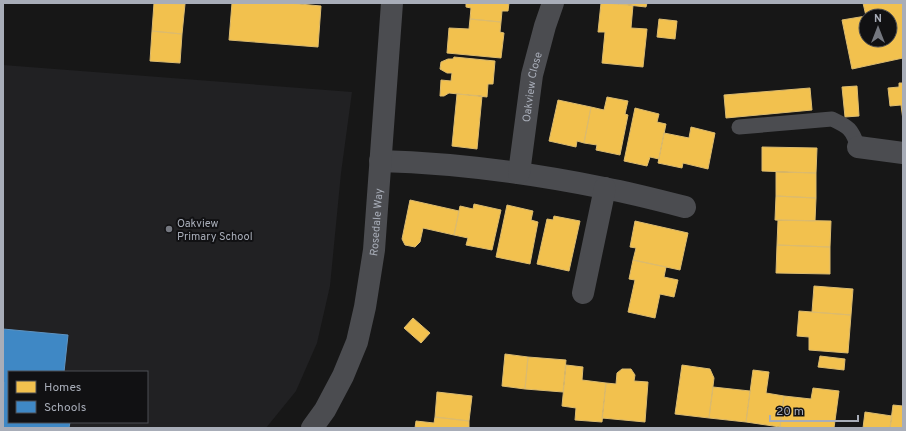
<svg xmlns="http://www.w3.org/2000/svg" width="906" height="431" font-family="Overpass,sans-serif">
<rect width="100%" height="100%" fill="#171717"/>
<path fill="#212123" fill-rule="evenodd" d="M 3,65 L 352,92 L 341,173 L 330,286 L 317,343 L 296,391 L 266,428 L 3,428 ZM 9,372 L 147,372 L 147,422 L 9,422 Z"/>
<path fill="#f2c14e" stroke="#dcbb6e" fill-rule="evenodd" d="M 154,3 L 185,4 L 182,34 L 152,31 Z
M 232,3 L 289,3 L 321,6 L 318,47 L 229,40 Z
M 466,3 L 509,3 L 508,11 L 502,11 L 501,22 L 470,19 L 471,8 L 466,7 Z
M 601,3 L 633,5 L 631,28 L 647,29 L 643,67 L 602,63 L 605,32 L 598,32 Z
M 609,3 L 647,3 L 646,7 Z
M 863,3 L 903,3 L 903,58 L 852,69 L 842,20 L 866,16 ZM 866,16 L 890,16 L 890,40 L 866,40 Z
M 470,19 L 501,22 L 500,32 L 504,33 L 501,58 L 447,53 L 449,28 L 469,29 Z
M 659,19 L 677,21 L 675,39 L 657,37 Z
M 152,31 L 182,34 L 180,63 L 150,61 Z
M 454,57 L 495,61 L 493,84 L 488,84 L 487,97 L 449,93 L 444,96 L 440,96 L 441,80 L 451,81 L 452,73 L 447,73 L 440,69 L 441,62 L 448,59 L 453,59 Z
M 899,83 L 903,83 L 903,120 L 901,105 L 890,106 L 888,88 L 899,87 Z
M 857,86 L 859,116 L 845,117 L 842,87 Z
M 810,88 L 812,110 L 726,118 L 724,95 Z
M 457,94 L 482,96 L 477,149 L 452,146 Z
M 607,97 L 628,101 L 625,114 L 628,115 L 620,155 L 596,150 L 597,145 L 584,143 L 591,107 L 604,110 Z
M 558,100 L 591,107 L 584,143 L 577,141 L 576,147 L 549,141 Z
M 635,108 L 659,114 L 657,122 L 666,124 L 659,159 L 650,157 L 647,166 L 624,161 Z
M 691,127 L 715,133 L 708,169 L 683,163 L 682,168 L 658,163 L 664,133 L 689,138 Z
M 762,147 L 817,148 L 816,173 L 762,171 Z
M 776,172 L 816,173 L 816,198 L 776,196 Z
M 776,196 L 816,198 L 815,221 L 775,220 Z
M 410,200 L 459,211 L 454,235 L 423,228 L 420,242 L 415,247 L 405,245 L 402,239 Z
M 474,204 L 501,210 L 492,250 L 466,245 L 468,238 L 454,235 L 460,206 L 473,209 Z
M 507,205 L 533,211 L 531,220 L 538,222 L 530,264 L 496,257 Z
M 554,216 L 580,221 L 569,271 L 537,264 L 547,219 L 553,220 Z
M 778,220 L 831,221 L 830,247 L 777,245 Z
M 635,221 L 688,233 L 680,270 L 633,260 L 636,248 L 630,247 Z
M 777,245 L 830,247 L 830,274 L 776,273 Z
M 633,260 L 666,267 L 664,277 L 678,280 L 674,297 L 660,294 L 655,318 L 628,312 L 635,280 L 629,279 Z
M 814,286 L 853,289 L 851,315 L 812,312 Z
M 799,311 L 851,315 L 848,353 L 809,350 L 809,337 L 797,336 Z
M 413,318 L 430,333 L 421,343 L 404,328 Z
M 505,354 L 528,357 L 525,389 L 502,386 Z
M 820,356 L 845,359 L 844,370 L 818,367 Z
M 528,357 L 566,360 L 563,392 L 525,389 Z
M 566,365 L 583,367 L 582,380 L 606,383 L 602,422 L 575,420 L 576,408 L 562,406 Z
M 682,365 L 710,369 L 714,378 L 709,418 L 675,414 Z
M 622,369 L 631,369 L 635,375 L 634,381 L 648,382 L 645,422 L 602,418 L 606,383 L 616,384 L 617,373 Z
M 753,370 L 769,372 L 766,393 L 784,396 L 780,427 L 746,422 Z
M 713,387 L 750,391 L 746,422 L 709,418 Z
M 813,388 L 839,391 L 834,428 L 792,428 L 780,427 L 784,396 L 811,399 Z
M 437,392 L 472,396 L 469,421 L 435,417 Z
M 893,405 L 903,406 L 903,428 L 890,428 Z
M 865,412 L 892,416 L 890,428 L 863,428 Z
M 435,417 L 469,421 L 469,428 L 415,428 L 416,421 L 434,423 Z"/>
<path fill="#3f88c5" stroke="#5e93c1" d="M 3,329 L 68,335 L 64,372 L 9,372 L 9,422 L 70,422 L 69,428 L 3,428 L 4,382 L 3,382 Z"/>
<g fill="none" stroke-linecap="round" stroke-linejoin="round">
<path stroke="#4b4c50" stroke-width="15" d="M 739,127 L 832,119 C 849,127 852,129 858,147"/>
<g stroke="#4b4c50" stroke-width="22">
<path d="M 858,147 L 903,153"/>
<path d="M 380,161 C 455,163 530,173 604,188 C 631,193 658,200 685,207"/>
<path id="s1" d="M 519,173 L 532,75 L 545,26 L 553,3"/>
<path d="M 583,293 L 605,188"/>
<path id="s2" d="M 312,428 L 325,410 L 343,376 L 357,342 L 365,307 L 374,250 L 392,3"/>
</g>
</g>
<circle fill="#757880" stroke="#111113" stroke-width="1.5" cx="169" cy="229" r="4"/>
<g text-anchor="middle" stroke-width="4" stroke-linejoin="round" paint-order="stroke">
<g font-size="11" fill="#a8adb8" stroke="#111113">
<text dy="4" stroke="none"><textPath href="#s1" startOffset="87">Oakview Close</textPath></text>
<text dy="4" stroke="none"><textPath href="#s2" startOffset="219">Rosedale Way</textPath></text>
</g>
<g font-size="11" fill="#a8adb8" stroke="#111113" text-anchor="start">
<text x="177" y="227">Oakview<tspan x="177" dy="13">Primary School</tspan></text>
</g>
</g>
<rect width="906" height="431" fill="none" stroke="#a8adb8" stroke-width="8"/>
<rect x="8" y="371" width="140" height="52" fill="#111113" stroke="#4d4f55"/>
<rect x="16" y="381" width="20" height="12" fill="#f2c14e" stroke="#4d4f55"/>
<text x="44" y="391" font-size="12" fill="#a8adb8">Homes</text>
<rect x="16" y="401" width="20" height="12" fill="#3f88c5" stroke="#4d4f55"/>
<text x="44" y="411" font-size="12" fill="#a8adb8">Schools</text>
<g transform="translate(878 28)"><circle r="19" fill="#111113" stroke="#4d4f55"/>
<path d="M0-3L7 15L0 10L-7 15Z" fill="#757880"/>
<text y="-6" font-size="11" font-weight="bold" text-anchor="middle" fill="#a8adb8">N</text>
</g>
<path d="M770 415v6h88v-6" fill="none" stroke="#a8adb8" stroke-width="2"/>
<text x="776" y="415" font-size="12" fill="#a8adb8" stroke="#111113" stroke-width="3" paint-order="stroke">20 m</text>
</svg>
